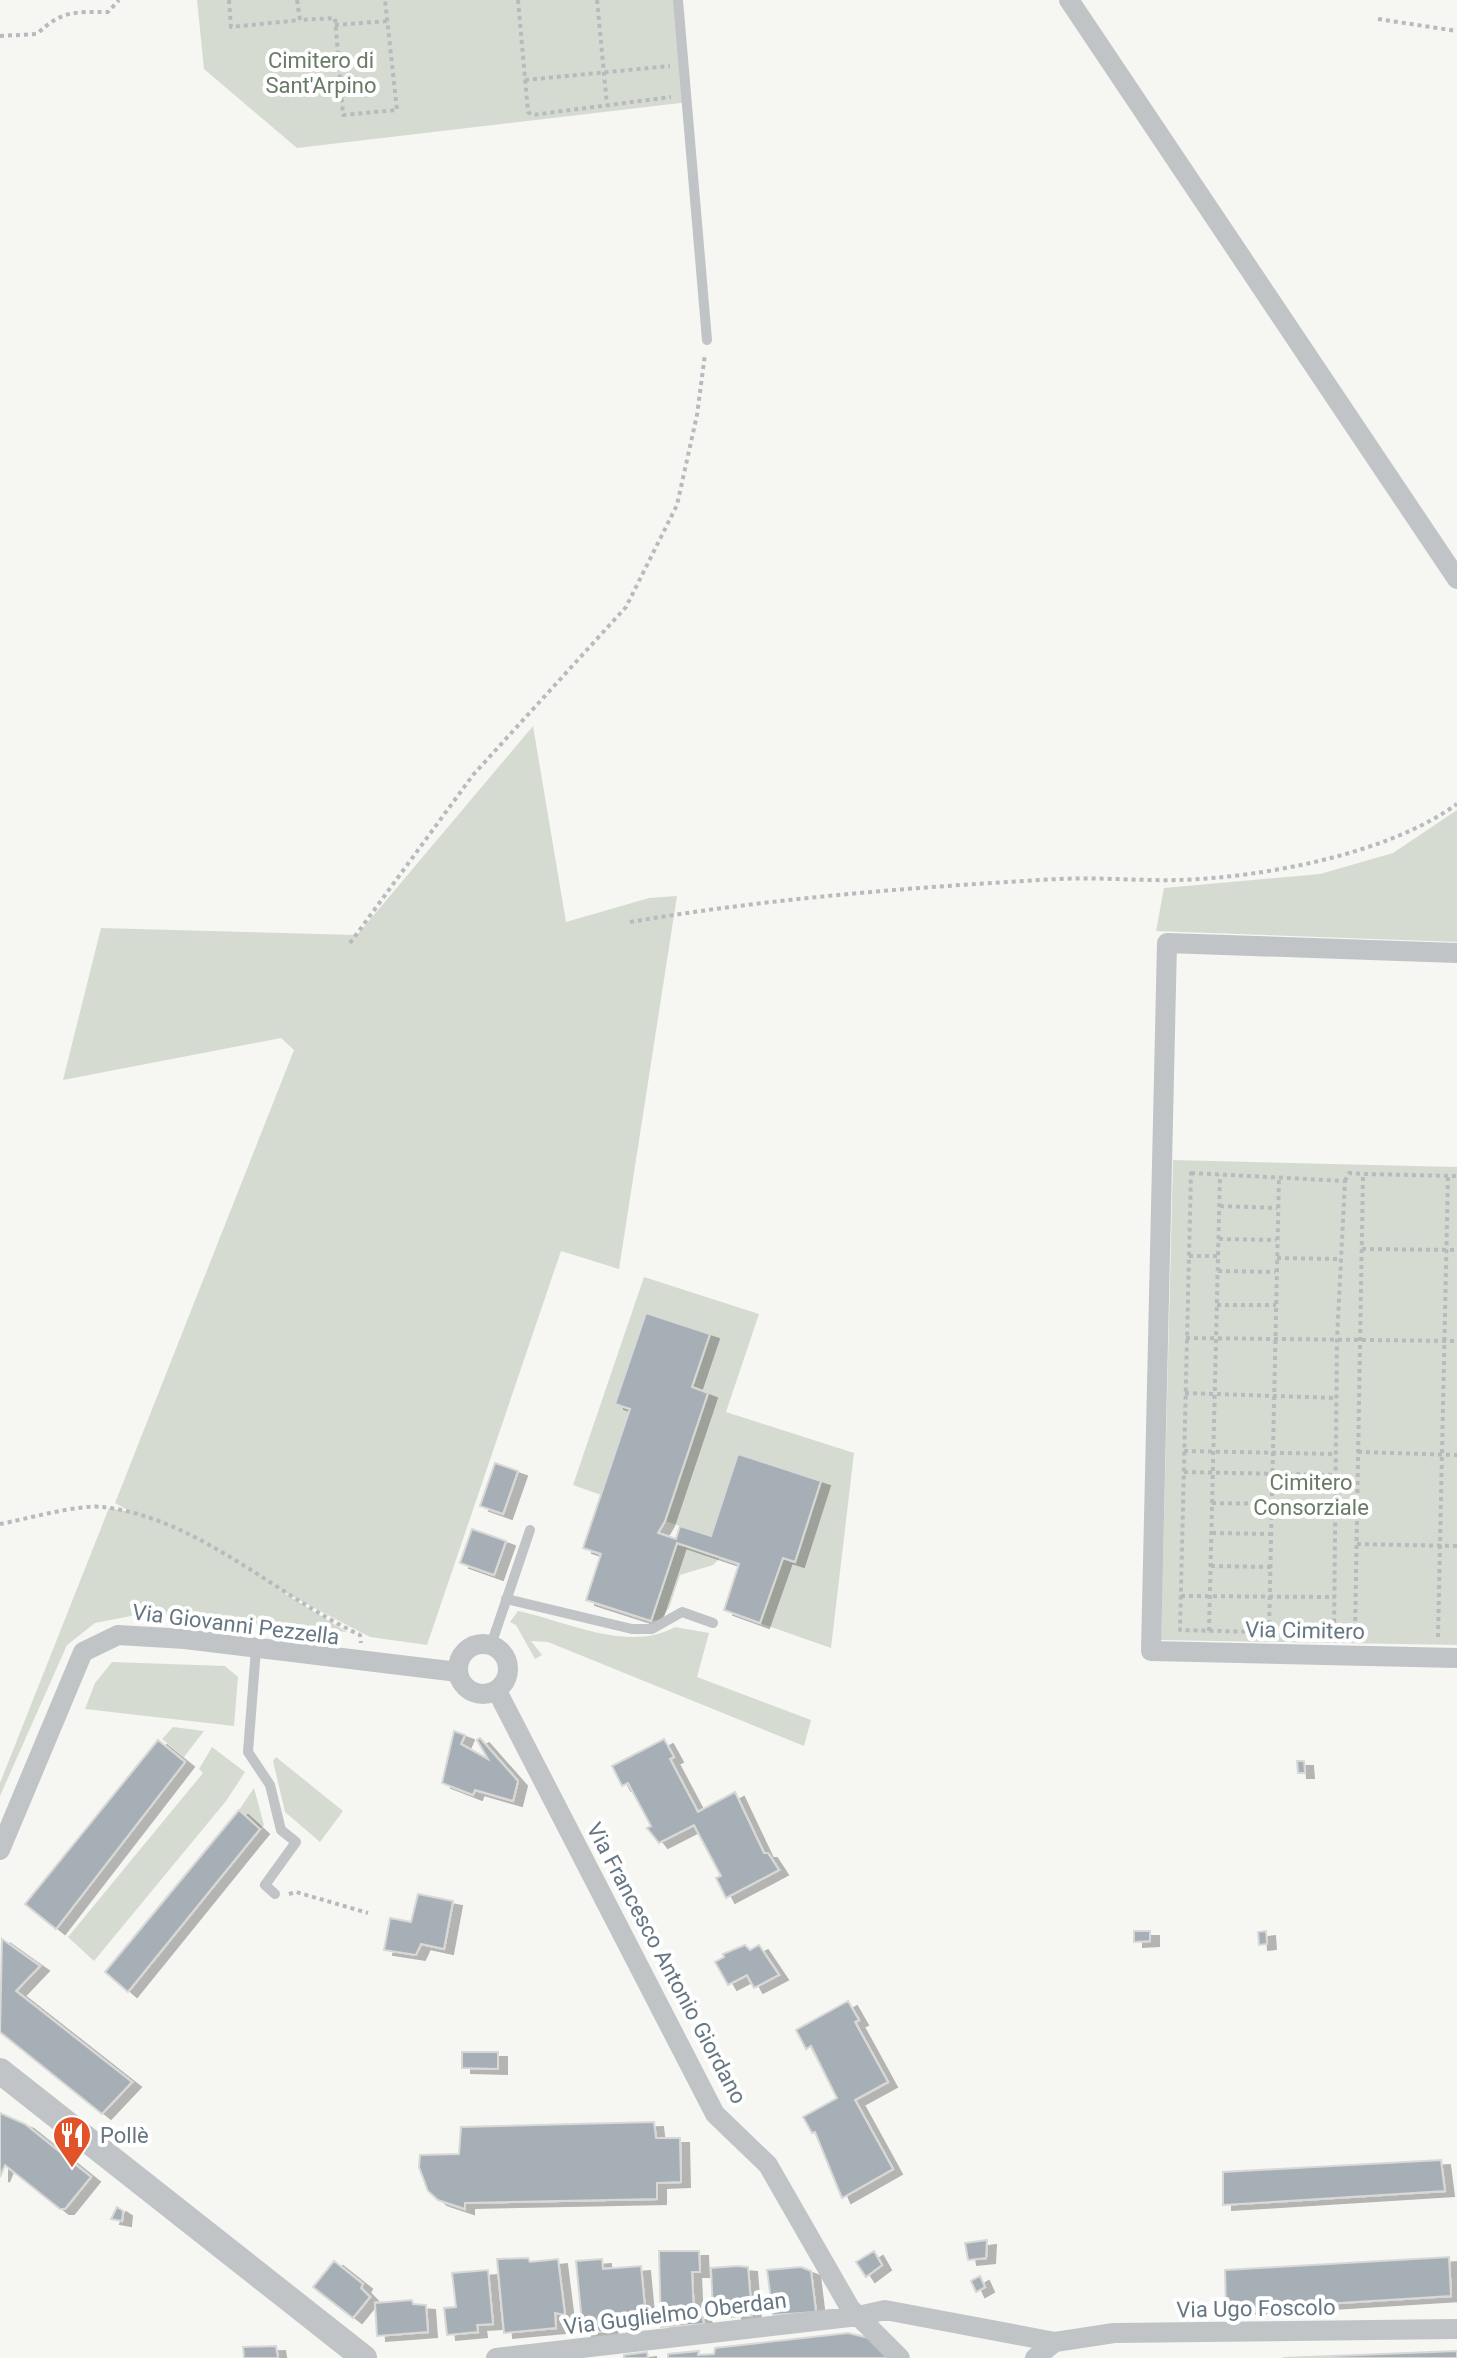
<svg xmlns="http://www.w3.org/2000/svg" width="1457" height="2358" font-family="Roboto,sans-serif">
<defs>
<filter id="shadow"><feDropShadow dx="9" dy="5" stdDeviation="0" flood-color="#0004"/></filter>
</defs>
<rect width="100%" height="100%" fill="#f6f6f3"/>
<path fill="#d6dbd2" d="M 197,0 L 680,0 L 689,102 L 297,148 L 204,69 Z
M 533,726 L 566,922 L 649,898 L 677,896 L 619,1269 L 561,1251 L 427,1645 L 370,1637 L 276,1588 L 347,1632 L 136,1615 L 95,1623 L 67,1645 L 0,1796 L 0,1783 L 109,1508 L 131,1512 L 115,1503 L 294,1050 L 281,1038 L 63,1080 L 101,928 L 357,935 Z
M 1457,810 L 1457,942 L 1156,931 L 1164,888 L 1320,874 L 1393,853 Z
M 1173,1160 L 1457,1167 L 1457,1645 L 1161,1640 Z
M 644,1277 L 759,1314 L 726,1412 L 854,1453 L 831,1648 L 760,1623 L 783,1558 L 795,1561 L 821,1481 L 739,1454 L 711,1536 L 665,1521 L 708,1394 L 692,1387 L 709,1334 L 646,1313 L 615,1403 L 630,1409 L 601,1495 L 573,1485 Z
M 677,1543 L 720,1558 L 713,1565 L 680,1575 L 669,1608 L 660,1620 L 651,1621 Z
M 518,1611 C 566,1621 629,1653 675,1627 L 709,1633 L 697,1677 L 811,1720 L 804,1746 L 548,1642 L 531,1641 L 542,1655 L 535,1659 L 516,1625 L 510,1622 Z
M 112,1662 L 225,1666 L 238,1677 L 234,1726 L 85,1709 L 95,1683 Z
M 173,1727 L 204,1731 L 184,1757 L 162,1739 Z
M 212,1747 L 245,1772 L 226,1801 L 94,1961 L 68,1937 L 203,1773 L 199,1769 Z
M 276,1757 L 343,1811 L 320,1842 L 285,1812 L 273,1761 Z
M 254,1788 L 264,1825 L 260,1829 L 239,1810 Z"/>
<path fill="#a6afb5" stroke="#d8d8d6" stroke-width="2" filter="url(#shadow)" d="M 646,1313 L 710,1334 L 692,1387 L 708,1393 L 665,1521 L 658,1533 L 676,1539 L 680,1526 L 711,1536 L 738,1454 L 821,1481 L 795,1562 L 783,1558 L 760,1623 L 724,1610 L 739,1564 L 677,1543 L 651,1621 L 586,1600 L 601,1554 L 583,1548 L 630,1409 L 615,1404 Z
M 495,1463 L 518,1471 L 503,1514 L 480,1506 Z
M 472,1529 L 506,1541 L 494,1575 L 460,1563 Z
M 454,1731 L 465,1735 L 461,1744 L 488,1759 L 477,1740 L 480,1738 L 518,1781 L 513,1801 L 475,1790 L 473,1795 L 442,1783 Z
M 664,1739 L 674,1757 L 670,1759 L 698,1812 L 735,1792 L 764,1853 L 768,1853 L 779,1870 L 726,1898 L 716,1878 L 721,1876 L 694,1825 L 659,1843 L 647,1828 L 651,1826 L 628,1783 L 622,1786 L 612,1766 Z
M 158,1740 L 185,1762 L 56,1929 L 25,1904 Z
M 1297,1761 L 1304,1761 L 1305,1773 L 1298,1773 Z
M 239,1810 L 260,1829 L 128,1992 L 105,1972 Z
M 418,1894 L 453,1901 L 444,1949 L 421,1944 L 416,1955 L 384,1950 L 390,1918 L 411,1922 Z
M 1134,1931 L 1150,1931 L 1150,1941 L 1134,1942 Z
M 1266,1931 L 1267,1944 L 1259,1945 L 1258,1932 Z
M 2,1939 L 40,1966 L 16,1991 L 132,2082 L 102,2114 L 0,2032 Z
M 745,1945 L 750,1950 L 759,1945 L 779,1975 L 754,1988 L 747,1975 L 728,1985 L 715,1962 L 724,1957 L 723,1954 Z
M 848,2001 L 859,2020 L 855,2022 L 888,2082 L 855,2100 L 893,2169 L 842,2198 L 815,2132 L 812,2133 L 803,2117 L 837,2098 L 811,2046 L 806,2049 L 796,2030 Z
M 462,2052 L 498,2052 L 498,2069 L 462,2068 Z
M 0,2113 L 25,2124 L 91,2177 L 65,2209 L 60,2209 L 5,2165 L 0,2177 Z
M 654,2122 L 656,2138 L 680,2138 L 681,2182 L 657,2183 L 657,2199 L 465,2203 L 465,2209 L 438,2200 L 428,2191 L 419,2167 L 420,2155 L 459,2154 L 461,2127 Z
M 1441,2160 L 1445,2191 L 1223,2205 L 1223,2172 Z
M 117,2207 L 123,2211 L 122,2221 L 111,2219 Z
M 987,2240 L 986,2258 L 968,2260 L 965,2243 Z
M 659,2251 L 699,2251 L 700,2272 L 692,2272 L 694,2315 L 702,2315 L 704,2324 L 661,2327 Z
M 874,2251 L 882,2265 L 866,2277 L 856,2262 Z
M 1449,2257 L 1451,2296 L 1226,2310 L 1225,2270 Z
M 528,2258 L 530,2262 L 558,2259 L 565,2315 L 555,2313 L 556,2328 L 504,2333 L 497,2259 Z
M 602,2259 L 603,2269 L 641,2266 L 645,2308 L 638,2318 L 608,2321 L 609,2331 L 583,2333 L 576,2261 Z
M 334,2261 L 363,2284 L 361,2288 L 370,2297 L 353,2318 L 313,2287 Z
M 737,2266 L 748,2267 L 752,2315 L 733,2317 L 733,2312 L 713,2312 L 711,2268 Z
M 801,2267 L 811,2271 L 816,2312 L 773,2315 L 767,2270 Z
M 488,2270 L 493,2324 L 477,2325 L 478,2332 L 447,2335 L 444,2308 L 456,2307 L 452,2273 Z
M 980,2276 L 985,2287 L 976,2292 L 971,2281 Z
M 412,2300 L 413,2304 L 426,2305 L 428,2332 L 377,2336 L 375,2303 Z
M 848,2333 L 873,2339 L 887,2358 L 668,2358 L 668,2354 L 699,2351 L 698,2355 L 714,2354 L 715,2348 Z
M 276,2346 L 278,2358 L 244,2358 L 243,2347 Z
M 1457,2351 L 1457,2358 L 1283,2358 Z
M 647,2352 L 648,2358 L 624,2358 L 624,2355 Z"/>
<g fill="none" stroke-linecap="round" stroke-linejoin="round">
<path stroke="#b8bbbe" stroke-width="4" stroke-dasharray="4 4" stroke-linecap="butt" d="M 229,0 L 231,27 L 300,20
M 297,0 L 300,20 L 335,18 L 343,115 L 397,110 L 385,0
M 518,0 L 528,112 L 532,115 L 671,97
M 597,0 L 607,105
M 1378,19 L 1457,31
M 335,25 L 388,21
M 0,36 L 37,34 C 62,10 75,12 108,12 L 119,0
M 525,80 L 670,66
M 630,922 C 771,898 915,887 1058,879 C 1099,877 1139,881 1180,880 C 1265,877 1388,854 1457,804
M 350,943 L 473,775 L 626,607 L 677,505 L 697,415 L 705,354
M 1191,1173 L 1345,1181 L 1337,1339 L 1334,1634 L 1180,1630 Z
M 1345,1181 L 1349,1173 L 1363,1174
M 1220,1206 L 1277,1208
M 1219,1239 L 1276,1240
M 1362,1249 L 1457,1250
M 1189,1256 L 1218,1256
M 1277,1258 L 1340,1259
M 1218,1271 L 1275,1272
M 1217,1305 L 1276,1305
M 1186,1338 L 1457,1341
M 1185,1393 L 1336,1398
M 1184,1451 L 1335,1454
M 1358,1452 L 1457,1455
M 1184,1472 L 1335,1475
M 1212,1503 L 1272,1504
M 0,1524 C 26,1519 79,1504 103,1507 C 198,1518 275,1595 360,1635 L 361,1643
M 1212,1533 L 1271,1534
M 1357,1544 L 1457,1546
M 1211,1566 L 1271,1567
M 1181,1596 L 1334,1597
M 1209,1631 L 1220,1175
M 1269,1632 L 1279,1177
M 1358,1634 L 1355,1634 L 1363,1174 L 1457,1176
M 1438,1637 L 1448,1176
M 289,1894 L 296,1892 L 368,1913"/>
<path stroke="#c0c4c7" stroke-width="10" d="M 678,0 L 707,340
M 506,1599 L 632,1629 L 652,1629 L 682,1612 L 713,1623
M 491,1645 L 530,1530
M 256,1649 L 248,1752 L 270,1785 L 281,1830 L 296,1842 L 265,1885 L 275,1894"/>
<path stroke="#c0c4c7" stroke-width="20" d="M 1069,0 L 1457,579
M 1457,953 L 1167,943 L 1151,1651 L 1457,1658
M458 1669a25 25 0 1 1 50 0a25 25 0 1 1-50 0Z
M 497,1691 L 715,2114 L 768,2165 L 850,2308 L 900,2358
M 0,1850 L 83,1652 L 118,1635 L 185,1639 L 458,1672
M 496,2358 L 858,2316 L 885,2310 L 1055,2342 L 1114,2333 L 1457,2329
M 1035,2358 L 1055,2342"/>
<path stroke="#c0c4c7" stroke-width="26" d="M 0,2071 L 364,2358"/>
</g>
<defs>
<g id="restaurant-pin" transform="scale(2)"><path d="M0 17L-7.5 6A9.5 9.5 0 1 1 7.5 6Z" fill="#e15329" stroke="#fff"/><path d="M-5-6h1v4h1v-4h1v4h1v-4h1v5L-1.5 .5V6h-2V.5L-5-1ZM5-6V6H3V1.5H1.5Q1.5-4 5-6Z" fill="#fff"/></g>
</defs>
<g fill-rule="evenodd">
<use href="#restaurant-pin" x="72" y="2135"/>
</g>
<g text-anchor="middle" stroke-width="8" stroke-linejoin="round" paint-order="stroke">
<g font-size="22" fill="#697b65" stroke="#fff">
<text x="321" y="68">Cimitero di<tspan x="321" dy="25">Sant'Arpino</tspan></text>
<text x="1311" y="1490">Cimitero<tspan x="1311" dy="25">Consorziale</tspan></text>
</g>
<g font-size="22" fill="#667784" stroke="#fff">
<text transform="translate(236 1624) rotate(7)" y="8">Via Giovanni Pezzella</text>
<text transform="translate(1305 1630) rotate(1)" y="8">Via Cimitero</text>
<text transform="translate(667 1963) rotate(62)" y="8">Via Francesco Antonio Giordano</text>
<text transform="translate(1256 2308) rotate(-1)" y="8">Via Ugo Foscolo</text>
<text transform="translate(675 2313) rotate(-7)" y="8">Via Guglielmo Oberdan</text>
</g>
<g font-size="22" fill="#667784" stroke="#fff" text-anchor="start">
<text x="100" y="2143">Pollè</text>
</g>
</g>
</svg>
